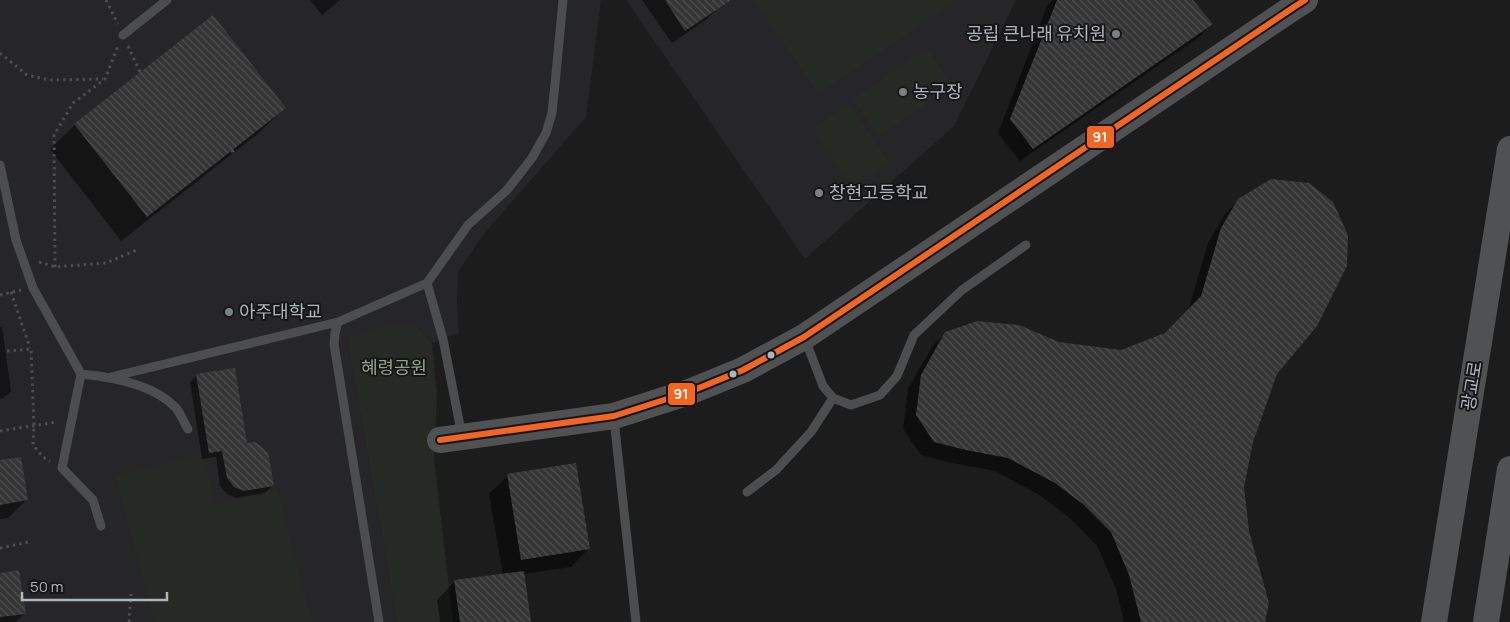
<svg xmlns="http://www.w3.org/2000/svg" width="1510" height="622" font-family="Manrope,'Noto Sans KR',sans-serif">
<defs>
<pattern id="building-back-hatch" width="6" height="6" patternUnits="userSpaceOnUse" patternTransform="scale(1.25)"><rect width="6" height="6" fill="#353536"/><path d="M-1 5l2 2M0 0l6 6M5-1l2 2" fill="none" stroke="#505051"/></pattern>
</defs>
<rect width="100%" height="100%" fill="#1c1c1c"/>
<path fill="#262628" d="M 0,0 L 601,0 L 586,117 L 482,236 L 458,272 L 457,302 L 459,333 L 432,343 L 417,326 L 347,338 L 397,622 L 0,622 Z
M 626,0 L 1016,0 L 954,126 L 805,259 Z"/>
<path fill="#252b24" d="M 754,0 L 956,0 L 819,94 Z
M 927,48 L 952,86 L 879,136 L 853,99 Z
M 848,104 L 889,162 L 853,187 L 813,129 Z
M 394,323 L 417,326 L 432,343 L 437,395 L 434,458 L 453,622 L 397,622 L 347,338 Z
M 203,453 L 216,505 L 277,489 L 312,622 L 154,622 L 116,476 Z"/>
<path fill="#0007" d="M 310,0 L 340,0 L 322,15 Z
M 642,0 L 716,0 L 720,6 L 707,19 L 672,43 Z
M 1053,0 L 1191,0 L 1211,24 L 1198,38 L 1020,161 L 998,133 L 1047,6 Z
M 284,108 L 259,133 L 121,241 L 50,149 L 75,125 Z
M 1239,200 L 1276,373 L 1252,442 L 1243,487 L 1248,531 L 1264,622 L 1124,622 L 1116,589 L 1097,546 L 1071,519 L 1041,496 L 995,471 L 952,463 L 921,455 L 903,429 L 908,389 L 932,347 L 945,333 L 1059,343 L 1121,351 L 1165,335 L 1188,311 L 1208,243 L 1225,214 Z
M 0,327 L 2,327 L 11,391 L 4,398 L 0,399 Z
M 197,375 L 246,445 L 272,486 L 265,493 L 236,498 L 227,494 L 220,486 L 216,457 L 202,459 L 190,382 Z
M 0,461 L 26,500 L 8,518 L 0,519 Z
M 508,476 L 589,548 L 571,567 L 524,574 L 530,622 L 440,622 L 437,600 L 455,581 L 503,575 L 489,494 Z
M 0,574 L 25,613 L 16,622 L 0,622 Z"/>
<path fill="url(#building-back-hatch)" d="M 665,0 L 731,0 L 685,31 Z
M 1057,0 L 1193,0 L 1213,24 L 1033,149 L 1010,119 Z
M 213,15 L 286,108 L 147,217 L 74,124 Z
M 1271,179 L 1309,183 L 1333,202 L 1348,235 L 1347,266 L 1317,326 L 1277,374 L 1253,442 L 1244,487 L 1249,531 L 1269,603 L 1265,622 L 1141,622 L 1129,575 L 1111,532 L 1084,505 L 1055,483 L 1008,458 L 966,450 L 934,442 L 916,415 L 921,375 L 945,332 L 977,321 L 1019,325 L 1059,342 L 1121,350 L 1165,333 L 1201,296 L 1221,228 L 1238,199 Z
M 235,368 L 247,443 L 255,442 L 268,452 L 274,486 L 244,491 L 234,487 L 227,478 L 222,451 L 209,453 L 196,374 Z
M 21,457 L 28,500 L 0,505 L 0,460 Z
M 576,463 L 590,549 L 521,560 L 507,474 Z
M 19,570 L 26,614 L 0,617 L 0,573 Z
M 524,571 L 531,622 L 460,622 L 454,580 Z"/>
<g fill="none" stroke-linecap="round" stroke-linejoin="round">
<path stroke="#4c4d50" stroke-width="3" stroke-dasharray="2.5 4" stroke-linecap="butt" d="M 106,0 L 118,24
M 128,46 L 140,72
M 0,53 L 27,75 L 50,80 L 103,79
M 232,150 L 234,154
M 39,262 L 55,267 L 106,263 L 139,249
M 55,267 L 54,135 L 73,103 L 105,79 L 118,46
M 11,292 L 30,348
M 0,295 L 21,290
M 7,351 L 31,349 L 34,425 L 33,445 L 43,457 L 50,461
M 0,431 L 57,422
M 0,548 L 29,542
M 129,622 L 131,594"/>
<path stroke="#4b4d4e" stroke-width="9" d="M 123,35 L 167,0
M 0,165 L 16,240 L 33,288 L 81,374 L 62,468 L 93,500 L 101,526
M 427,283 L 443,339 L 462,436
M 338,322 L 335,333 L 334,344 L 379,622
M 805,339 L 823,386 L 833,398 L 851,405 L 880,395 L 897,376 L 914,335 L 962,290 L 1026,245
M 81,374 C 112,377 154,384 176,408 C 181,414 184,423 188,429
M 111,377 L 338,322 L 427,283 L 468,225 L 507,190 L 532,158 L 546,133 L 552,113 L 555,84 L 563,0
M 614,419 L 636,622
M 747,492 L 776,470 L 811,432 L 833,398"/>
<path stroke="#4f5153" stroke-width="26" d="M 440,440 L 614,416 L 689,392 L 743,370 L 804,337 L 1294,7 L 1305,0
M 1434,622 L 1510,149
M 1486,622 L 1510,469"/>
<g stroke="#161618" stroke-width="10">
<path id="bus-1" d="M 440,440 L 614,416 L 689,392 L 743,370 L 804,337 L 1294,7 L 1305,0"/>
</g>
<use href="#bus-1" stroke="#f26522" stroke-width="6"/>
</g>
<g fill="#7b8084" stroke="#161618" stroke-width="2">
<circle cx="1116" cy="34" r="5"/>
<circle cx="903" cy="92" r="5"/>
<circle cx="819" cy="193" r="5"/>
<circle cx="229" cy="312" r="5"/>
</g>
<g fill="#aeb6bc" stroke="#161618" stroke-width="2">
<circle cx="771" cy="355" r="4.5"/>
<circle cx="733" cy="374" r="4.5"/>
</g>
<g text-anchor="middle" stroke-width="4" stroke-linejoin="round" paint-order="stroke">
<g font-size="18" fill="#aeb6bc" stroke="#161618" text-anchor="start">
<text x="1106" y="40" text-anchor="end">공립 큰나래 유치원</text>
<text x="913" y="98">농구장</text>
<text x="829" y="199">창현고등학교</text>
<text x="239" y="318">아주대학교</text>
</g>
<g font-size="18" fill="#8da586" stroke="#161618">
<text x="394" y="374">혜령공원</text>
</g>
<g font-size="18" fill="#aeb6bc" stroke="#161618">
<text transform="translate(1472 386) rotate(-81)" y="6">광교로</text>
</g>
</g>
<g stroke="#161618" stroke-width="2">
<rect x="1086" y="125" width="29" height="24" rx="5" fill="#f26522"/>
<rect x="667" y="382" width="29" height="24" rx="5" fill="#f26522"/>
</g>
<g font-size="14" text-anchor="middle" font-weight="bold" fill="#fff">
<text x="1100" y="142">91</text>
<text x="681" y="399">91</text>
</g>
<path d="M22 592v8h145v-8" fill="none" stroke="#aeb6bc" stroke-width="2.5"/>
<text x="30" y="592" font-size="15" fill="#aeb6bc" stroke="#161618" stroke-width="4" paint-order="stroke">50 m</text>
</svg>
